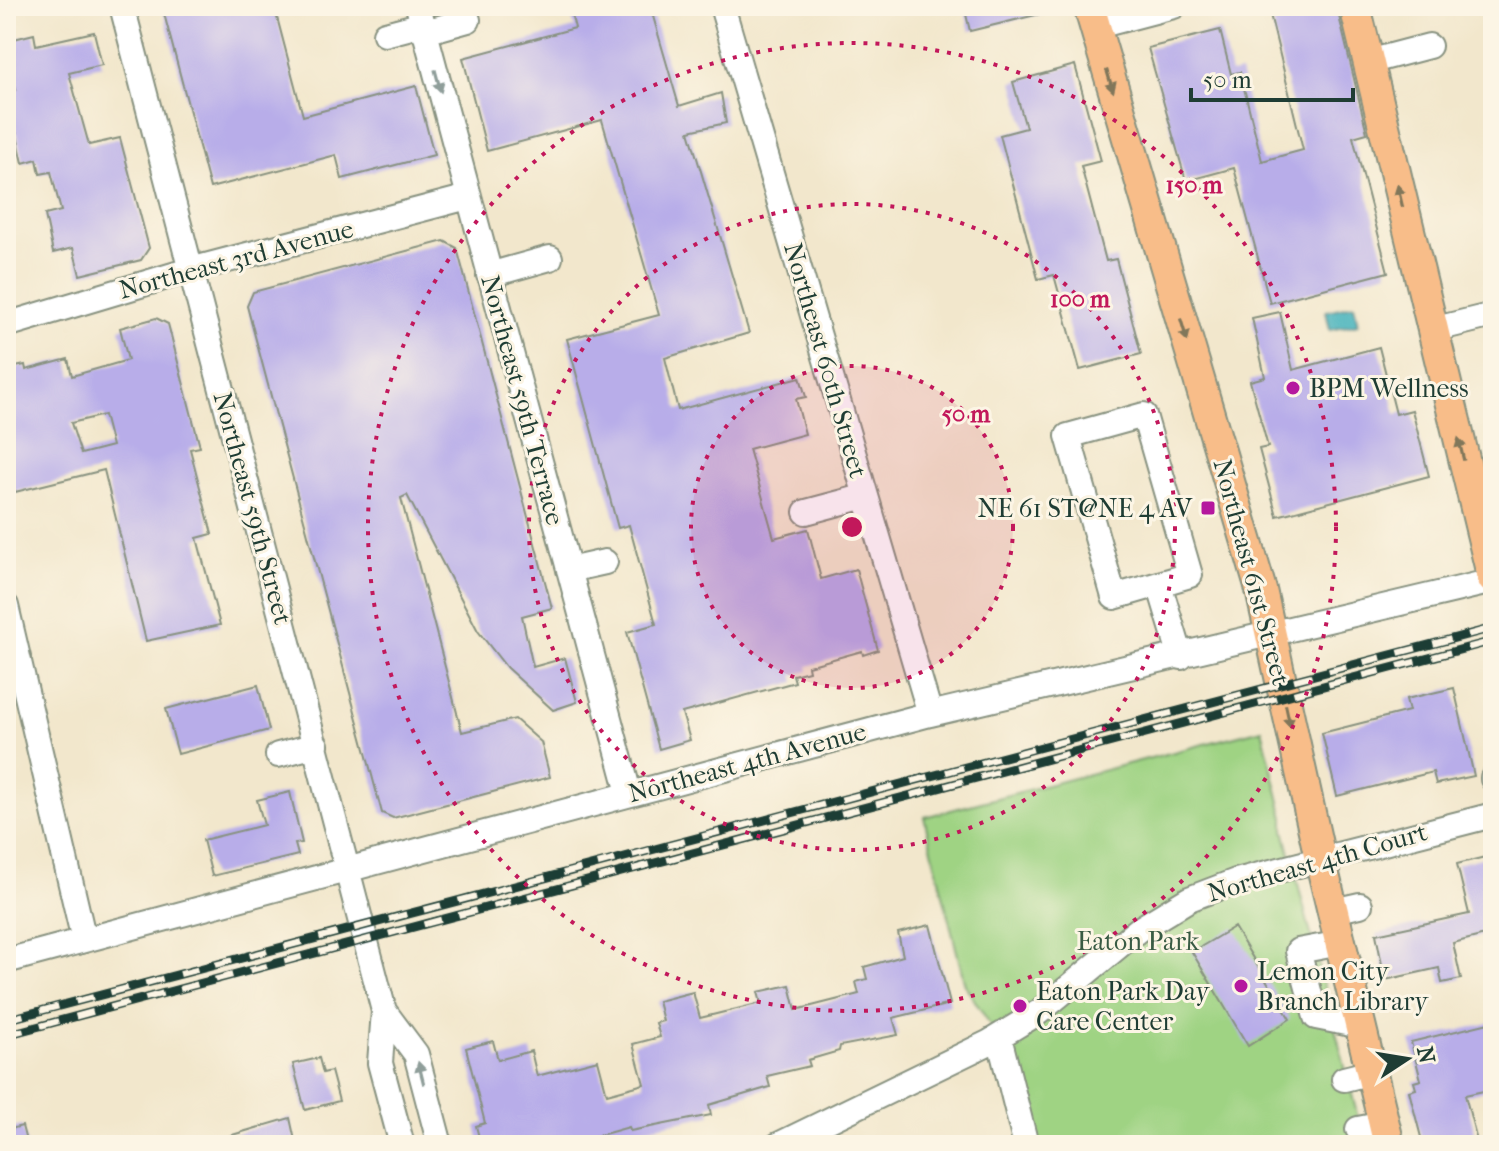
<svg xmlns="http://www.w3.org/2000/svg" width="1499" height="1151" font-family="'IM FELL French Canon',serif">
<rect width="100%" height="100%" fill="#fcf5e5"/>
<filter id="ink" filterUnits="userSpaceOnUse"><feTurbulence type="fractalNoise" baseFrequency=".0125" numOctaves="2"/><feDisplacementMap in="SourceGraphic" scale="16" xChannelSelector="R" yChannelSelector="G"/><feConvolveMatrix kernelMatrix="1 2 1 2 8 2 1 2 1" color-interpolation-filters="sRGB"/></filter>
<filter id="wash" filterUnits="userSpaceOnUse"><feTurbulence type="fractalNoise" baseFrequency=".006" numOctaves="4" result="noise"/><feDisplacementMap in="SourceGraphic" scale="32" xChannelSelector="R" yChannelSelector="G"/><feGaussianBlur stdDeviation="1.8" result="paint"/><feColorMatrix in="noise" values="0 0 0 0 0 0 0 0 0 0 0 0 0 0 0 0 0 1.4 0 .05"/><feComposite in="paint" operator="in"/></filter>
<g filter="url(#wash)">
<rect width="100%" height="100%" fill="#f2e7cc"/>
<path fill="#9fd383" stroke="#5f885c" stroke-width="2" d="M 1262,729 L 1284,818 L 1284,830 L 1365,1145 L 1039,1145 L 1025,1080 L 965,985 L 924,817 Z"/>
<path fill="#41b0bb" stroke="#307678" stroke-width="2" d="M 1354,305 L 1358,324 L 1330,330 L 1326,311 Z"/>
<g id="blocks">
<path fill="#b8ade9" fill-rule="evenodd" d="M 162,6 L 274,6 L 303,116 L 416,86 L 434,155 L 342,179 L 336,155 L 210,188 Z
M 569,6 L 650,6 L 679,106 L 721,93 L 726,123 L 689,131 L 749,333 L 665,358 L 678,410 L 800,377 L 806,397 L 796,399 L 805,434 L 749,449 L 774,538 L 808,529 L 821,579 L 856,569 L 878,650 L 863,655 L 862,651 L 808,666 L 809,671 L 793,675 L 795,682 L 682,713 L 690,740 L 659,749 L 627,632 L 656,624 L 629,525 L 618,528 L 567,339 L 659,315 L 602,120 L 487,151 L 463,58 L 575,28 Z
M 964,6 L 1043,6 L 1044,13 L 970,31 Z
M 1287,6 L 1337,8 L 1367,133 L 1353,137 L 1388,272 L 1270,303 L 1234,168 L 1186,181 L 1148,48 L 1220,30 L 1231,74 L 1240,72 L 1262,161 L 1303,150 L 1269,10 Z
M 94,32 L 102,65 L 69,73 L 89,145 L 120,138 L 149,248 L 141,260 L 80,275 L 73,248 L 53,253 L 45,215 L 61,211 L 51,172 L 40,174 L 37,159 L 23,163 L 7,92 L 16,90 L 6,41 L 34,34 L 36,45 Z
M 1075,65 L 1101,161 L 1081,166 L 1106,261 L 1116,259 L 1141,354 L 1080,370 L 1054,275 L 1038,279 L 1000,135 L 1026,128 L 1013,82 Z
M 444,241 L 457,248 L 552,608 L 522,616 L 533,667 L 565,658 L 577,702 L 553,710 L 507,668 L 478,631 L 407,495 L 401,498 L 462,732 L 515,719 L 541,742 L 550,777 L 393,818 L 382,813 L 247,306 L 253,292 Z
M 1280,312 L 1293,370 L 1379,347 L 1396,414 L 1412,410 L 1429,476 L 1277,516 L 1259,449 L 1268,447 L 1250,381 L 1265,377 L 1252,318 Z
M 156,318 L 168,324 L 200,447 L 190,449 L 212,534 L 197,538 L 220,625 L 146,641 L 104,470 L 11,493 L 6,473 L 6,468 L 12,467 L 6,447 L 6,369 L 25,365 L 26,370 L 68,359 L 72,376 L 128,360 L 120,328 ZM 104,415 L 112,446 L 81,454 L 71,423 Z
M 258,685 L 269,730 L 178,754 L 166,709 Z
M 1454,688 L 1474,776 L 1436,784 L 1433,772 L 1337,796 L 1322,733 L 1409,711 L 1406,699 Z
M 290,792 L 302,843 L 295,844 L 298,855 L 212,876 L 203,840 L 264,825 L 257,800 Z
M 1493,855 L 1493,933 L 1453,943 L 1461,979 L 1442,983 L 1439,968 L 1385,980 L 1376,934 L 1469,914 L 1457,864 Z
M 930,925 L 950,1004 L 893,1018 L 898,1035 L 840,1046 L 839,1051 L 808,1060 L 810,1066 L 767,1076 L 770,1087 L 709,1105 L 711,1115 L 630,1131 L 629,1127 L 597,1136 L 599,1145 L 481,1145 L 476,1126 L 485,1123 L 466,1048 L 493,1041 L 498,1060 L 531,1051 L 537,1076 L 598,1060 L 607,1094 L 644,1084 L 633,1044 L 660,1037 L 656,1023 L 663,1021 L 658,1001 L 693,992 L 700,1018 L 761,1003 L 758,992 L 790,985 L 796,1010 L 859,994 L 856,982 L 867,979 L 864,967 L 903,956 L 898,933 Z
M 1234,927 L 1290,1019 L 1248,1046 L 1192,952 Z
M 1493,1022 L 1493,1089 L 1465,1095 L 1478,1145 L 1423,1145 L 1409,1091 L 1416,1089 L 1414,1082 L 1421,1080 L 1411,1042 Z
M 319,1058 L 323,1073 L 331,1071 L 339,1101 L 305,1110 L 293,1064 Z
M 290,1118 L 296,1145 L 223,1145 L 222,1138 Z
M 22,1126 L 27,1145 L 6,1145 L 6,1130 Z"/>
</g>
</g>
<g filter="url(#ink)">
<use href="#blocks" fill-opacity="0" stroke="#889280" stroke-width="2"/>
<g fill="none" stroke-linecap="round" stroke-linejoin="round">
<g stroke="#889280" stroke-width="28">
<path id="minor" d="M 122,6 L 384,1011 L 380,1063 L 402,1145
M 418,6 L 629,793
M 722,6 L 930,714
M 1094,27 L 1174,6
M 425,32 L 468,20
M 385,34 L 423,24
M 1368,62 L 1429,46
M 489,275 L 550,258
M 6,325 L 190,270 L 468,197
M 1432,330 L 1493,315
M 806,512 L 866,496
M 569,570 L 605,562
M 1159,584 L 1114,597 L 1068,436 L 1144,415 L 1190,575 L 1159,584 L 1181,657
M 6,606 L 84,940
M 278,755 L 316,745
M 1493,778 L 1493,779
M 1333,911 L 1360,905
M 1341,943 L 1298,951 L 1316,1017 L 1361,1026
M 6,961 L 930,714 L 1493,581
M 384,1011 L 416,1054 L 440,1145
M 999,1037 L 1026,1145
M 1344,1079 L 1372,1072
M 1358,1129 L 1384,1124
M 778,1145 L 990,1042 L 1039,1012 L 1138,930 L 1189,899 L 1236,881 L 1493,815"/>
</g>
<g stroke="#889280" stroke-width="34">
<path id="major" d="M 1089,6 L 1261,590 L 1320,858 L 1389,1145
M 1355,6 L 1493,579"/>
</g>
<use href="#minor" stroke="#fff" stroke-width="24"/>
<use href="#major" stroke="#f8bd89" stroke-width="30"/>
<g stroke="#1f3d34" stroke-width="9">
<path id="rail" d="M 6,1020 L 1493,628
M 6,1035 L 1493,641"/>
</g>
<use href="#rail" stroke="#fcf5e5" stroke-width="6" stroke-dasharray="18" stroke-linecap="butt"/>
</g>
<defs><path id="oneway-solid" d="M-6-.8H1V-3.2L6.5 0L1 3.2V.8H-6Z" transform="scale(2)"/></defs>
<g fill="#8f9e9a">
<use href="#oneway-solid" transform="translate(438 81) rotate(75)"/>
<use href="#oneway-solid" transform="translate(421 1073) rotate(-104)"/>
</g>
<g fill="#81775a">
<use href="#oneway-solid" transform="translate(1110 81) rotate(73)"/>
<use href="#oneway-solid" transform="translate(1400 196) rotate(-103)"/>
<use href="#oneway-solid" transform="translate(1184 330) rotate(73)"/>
<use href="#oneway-solid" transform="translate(1461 449) rotate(-104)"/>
<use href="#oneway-solid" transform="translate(1288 716) rotate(78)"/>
</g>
</g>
<circle cx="852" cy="527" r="161" fill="#c2185b" fill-opacity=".12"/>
<g fill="none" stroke="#c2185b" stroke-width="4" stroke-dasharray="4 8">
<circle cx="852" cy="527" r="161"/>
<circle cx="852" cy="527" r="323"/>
<circle cx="852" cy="527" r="484"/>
</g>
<g fill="#b5179e" stroke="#fcf5e5" stroke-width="3">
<circle cx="1293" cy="388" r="8"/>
<rect x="1200" y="500" width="16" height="16" rx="4"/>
<circle cx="1241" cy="986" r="8"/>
<circle cx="1020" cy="1006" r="8"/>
</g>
<g text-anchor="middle" stroke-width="6" stroke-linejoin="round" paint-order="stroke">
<g font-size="26" fill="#1f3d34" stroke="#fcf5e5">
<text transform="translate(236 259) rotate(-15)" y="9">Northeast 3rd Avenue</text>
<text transform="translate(826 360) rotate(74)" y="9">Northeast 60th Street</text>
<text transform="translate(523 400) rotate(75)" y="9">Northeast 59th Terrace</text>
<text transform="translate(253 508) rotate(75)" y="9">Northeast 59th Street</text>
<text transform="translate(1252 572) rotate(75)" y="9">Northeast 61st Street</text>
<text transform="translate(747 762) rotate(-15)" y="9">Northeast 4th Avenue</text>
<text transform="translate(1317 862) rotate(-16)" y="9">Northeast 4th Court</text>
</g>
<g font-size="26" fill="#1f3d34" stroke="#fcf5e5" text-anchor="start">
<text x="1309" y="397">BPM Wellness</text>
<text x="1192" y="517" text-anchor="end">NE 61 ST@NE 4 AV</text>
<text x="1257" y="980">Lemon City<tspan x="1257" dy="30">Branch Library</tspan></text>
<text x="1036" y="1000">Eaton Park Day<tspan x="1036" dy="30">Care Center</tspan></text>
</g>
<g font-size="26" fill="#395b44" stroke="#fcf5e5">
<text x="1138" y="950">Eaton Park</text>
</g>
</g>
<circle cx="852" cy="527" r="12" fill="#c2185b" stroke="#fcf5e5" stroke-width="4"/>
<g font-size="24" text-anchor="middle" font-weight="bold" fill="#c2185b" stroke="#fcf5e5" stroke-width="6" stroke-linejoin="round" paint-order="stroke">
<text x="1194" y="193">150 m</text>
<text x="1080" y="307">100 m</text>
<text x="966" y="422">50 m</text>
</g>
<rect width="1499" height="1151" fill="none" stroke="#fcf5e5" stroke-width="32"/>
<g transform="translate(1407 1059) rotate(78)" stroke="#fcf5e5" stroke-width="6" paint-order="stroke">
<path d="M0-6L14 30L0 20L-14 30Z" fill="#1f3d34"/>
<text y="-12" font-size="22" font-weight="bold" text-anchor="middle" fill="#1f3d34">N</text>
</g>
<path d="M1191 88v12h162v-12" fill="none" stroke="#1f3d34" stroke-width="4"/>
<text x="1203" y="88" font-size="24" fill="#1f3d34" stroke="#fcf5e5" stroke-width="6" paint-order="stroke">50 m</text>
</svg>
